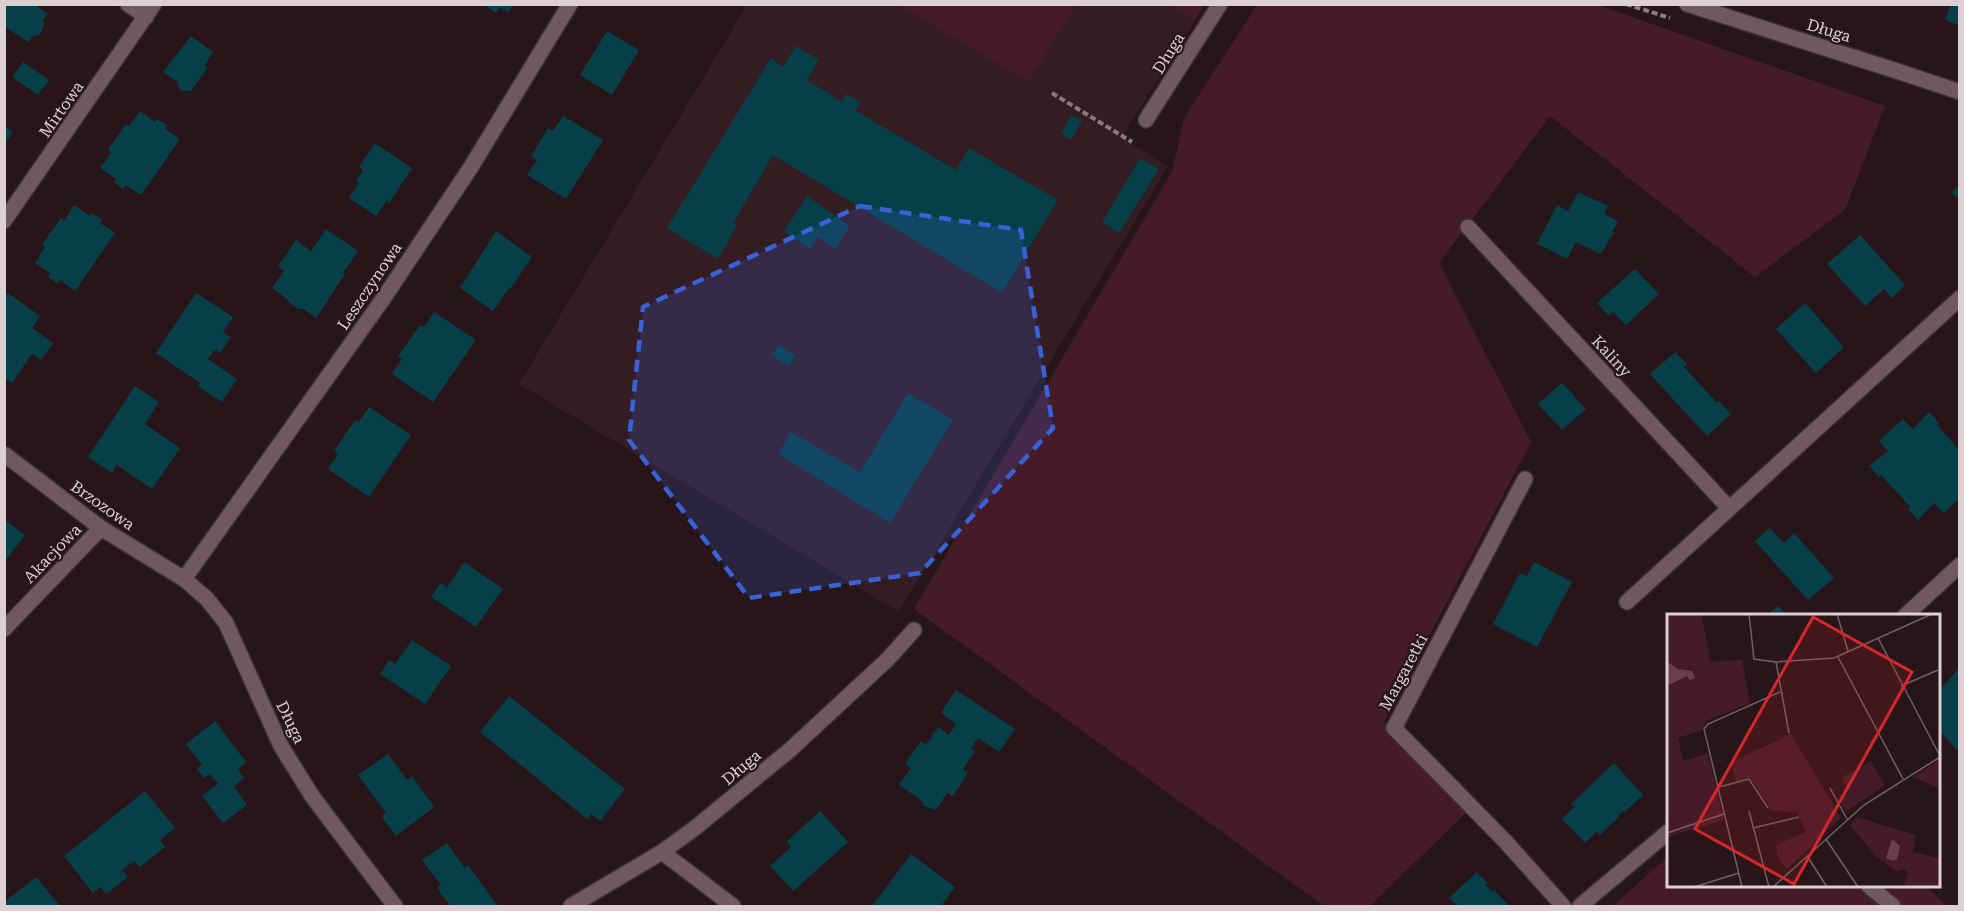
<svg xmlns="http://www.w3.org/2000/svg" width="1964" height="911" font-family="'Roboto Serif',serif">
<rect width="100%" height="100%" fill="#27151a"/>
<path fill="#341c23" d="M 1168,4 L 1195,20 L 1121,138 L 1168,166 L 899,612 L 519,384 L 747,5 Z"/>
<path fill="#451b29" d="M 899,5 L 1076,4 L 1076,5 L 1028,82 Z
M 1169,5 L 1204,5 L 1195,20 Z
M 1257,5 L 1598,5 L 1885,106 L 1845,210 L 1755,277 L 1550,116 L 1439,263 L 1531,442 L 1384,722 L 1472,807 L 1370,906 L 1324,906 L 914,609 L 1172,172 L 1184,118 Z
M 1668,856 L 1668,886 L 1925,886 L 1947,906 L 1613,906 Z"/>
<path fill="#073f48" d="M 4,4 L 34,4 L 48,14 L 43,20 L 44,27 L 39,35 L 32,36 L 28,42 L 4,26 Z
M 483,4 L 513,4 L 508,13 L 500,7 L 496,13 Z
M 1951,4 L 1959,4 L 1958,25 L 1945,20 Z
M 607,31 L 639,50 L 612,95 L 580,75 Z
M 191,36 L 213,52 L 204,66 L 207,68 L 191,91 L 182,91 L 179,88 L 177,82 L 163,72 Z
M 796,46 L 819,60 L 807,80 L 842,102 L 846,94 L 861,102 L 856,111 L 956,170 L 969,148 L 1058,200 L 1002,293 L 773,155 L 733,223 L 737,225 L 718,259 L 667,228 L 771,58 L 783,67 Z
M 23,62 L 49,80 L 38,95 L 12,77 Z
M 140,111 L 155,122 L 157,119 L 167,125 L 165,129 L 180,139 L 141,195 L 126,185 L 123,189 L 114,182 L 116,179 L 100,168 L 111,153 L 108,150 L 126,124 L 129,126 Z
M 1071,115 L 1082,121 L 1071,140 L 1061,134 Z
M 563,116 L 603,140 L 566,199 L 527,175 L 537,160 L 531,156 L 548,128 L 553,131 Z
M 4,126 L 13,132 L 4,144 Z
M 375,143 L 412,168 L 389,203 L 386,201 L 376,216 L 349,198 L 359,183 L 356,181 L 363,170 L 359,167 Z
M 1140,158 L 1159,169 L 1119,233 L 1102,222 Z
M 1959,185 L 1959,200 L 1952,192 Z
M 1578,192 L 1608,206 L 1604,214 L 1618,221 L 1612,232 L 1614,232 L 1601,254 L 1576,242 L 1567,259 L 1537,244 L 1557,205 L 1568,211 Z
M 807,196 L 850,226 L 835,249 L 818,237 L 810,249 L 784,232 Z
M 74,205 L 90,216 L 92,213 L 102,220 L 100,223 L 115,233 L 75,291 L 60,280 L 58,284 L 48,277 L 50,273 L 35,263 L 45,247 L 42,245 L 51,232 L 61,218 L 64,221 Z
M 326,229 L 358,251 L 343,273 L 345,274 L 316,318 L 303,309 L 298,309 L 290,303 L 287,299 L 272,288 L 284,271 L 278,266 L 296,240 L 311,251 Z
M 496,231 L 532,257 L 510,289 L 509,288 L 493,311 L 460,288 Z
M 1860,235 L 1905,285 L 1892,298 L 1884,289 L 1865,306 L 1827,264 Z
M 1635,269 L 1659,294 L 1626,325 L 1613,312 L 1609,316 L 1597,303 Z
M 8,293 L 40,316 L 32,328 L 53,343 L 41,360 L 32,354 L 12,383 L 4,378 L 4,298 Z
M 196,293 L 233,317 L 223,332 L 231,337 L 220,353 L 214,350 L 208,359 L 237,379 L 222,402 L 197,386 L 200,383 L 156,353 Z
M 1805,303 L 1844,347 L 1816,373 L 1776,329 Z
M 434,312 L 476,340 L 433,402 L 392,374 L 402,359 L 398,356 L 420,325 L 424,327 Z
M 779,345 L 796,356 L 789,366 L 771,355 Z
M 1675,352 L 1687,364 L 1684,367 L 1717,403 L 1719,401 L 1731,414 L 1707,436 L 1650,374 Z
M 1562,383 L 1586,409 L 1562,430 L 1538,404 Z
M 135,386 L 159,402 L 145,424 L 180,448 L 152,489 L 117,465 L 112,473 L 88,457 Z
M 908,393 L 953,420 L 890,523 L 778,454 L 791,432 L 860,472 Z
M 369,407 L 411,435 L 369,497 L 328,469 L 338,454 L 334,451 L 355,420 L 359,422 Z
M 1929,412 L 1939,423 L 1937,425 L 1959,450 L 1959,499 L 1944,513 L 1934,503 L 1918,520 L 1908,509 L 1910,507 L 1905,501 L 1881,475 L 1879,477 L 1869,466 L 1888,451 L 1879,441 L 1903,419 L 1913,429 Z
M 6,521 L 25,535 L 4,562 L 4,523 Z
M 1770,528 L 1784,543 L 1794,533 L 1834,578 L 1808,600 L 1755,541 Z
M 464,562 L 503,589 L 476,627 L 431,597 L 441,583 L 447,588 Z
M 1534,562 L 1572,582 L 1537,647 L 1493,624 L 1520,573 L 1527,576 Z
M 1778,606 L 1787,615 L 1767,615 Z
M 412,640 L 451,666 L 425,704 L 380,674 L 389,660 L 395,664 Z
M 1959,668 L 1959,752 L 1938,729 L 1938,685 L 1941,688 Z
M 956,690 L 1015,729 L 999,752 L 978,738 L 971,749 L 975,751 L 963,769 L 968,773 L 953,796 L 947,793 L 936,810 L 924,806 L 921,800 L 899,785 L 911,768 L 905,764 L 921,741 L 926,745 L 938,727 L 949,735 L 956,724 L 941,713 Z
M 509,696 L 625,789 L 600,821 L 591,814 L 587,819 L 480,732 Z
M 215,721 L 246,762 L 238,769 L 244,778 L 234,786 L 247,805 L 223,823 L 202,796 L 218,784 L 210,774 L 204,778 L 197,769 L 202,765 L 186,744 Z
M 388,754 L 407,780 L 412,776 L 434,807 L 396,836 L 382,817 L 386,813 L 358,775 Z
M 1614,763 L 1643,795 L 1625,812 L 1623,811 L 1618,816 L 1619,817 L 1600,835 L 1597,832 L 1585,843 L 1562,819 L 1574,807 L 1571,804 Z
M 145,791 L 175,828 L 160,840 L 165,847 L 140,867 L 134,861 L 122,870 L 128,877 L 106,894 L 100,887 L 93,893 L 64,856 Z
M 820,811 L 848,842 L 793,891 L 770,866 L 791,847 L 787,841 Z
M 447,843 L 465,868 L 468,865 L 497,905 L 495,906 L 450,906 L 437,888 L 441,885 L 422,860 Z
M 911,854 L 955,887 L 941,906 L 872,906 Z
M 1477,872 L 1488,884 L 1486,885 L 1493,892 L 1494,890 L 1509,905 L 1458,906 L 1449,898 Z
M 36,877 L 60,906 L 4,906 L 4,902 Z"/>
<g fill="none" stroke-linecap="round" stroke-linejoin="round">
<g stroke="#3c3033" stroke-width="18">
<path id="minor" d="M 128,4 L 146,17
M 1687,4 L 1900,72 L 1960,92
M 1146,120 L 1220,4
M 4,221 L 154,4
M 1468,227 L 1729,508
M 4,454 L 101,528 L 184,579 L 207,599 L 226,623 L 281,746 L 312,796 L 395,906
M 1525,479 L 1394,728 L 1505,841 L 1563,906
M 184,579 L 383,299 L 471,167 L 570,4
M 1627,602 L 1960,298
M 1905,616 L 1960,565
M 4,629 L 101,528
M 662,852 L 733,906
M 1869,886 L 1893,906
M 571,906 L 662,852 L 695,828 L 791,749 L 888,659 L 914,630
M 1580,906 L 1668,832"/>
</g>
<path stroke="#8a7b7f" stroke-width="4" stroke-dasharray="6 3" stroke-linecap="butt" d="M 1626,4 L 1670,18
M 1052,93 L 1132,142"/>
<use href="#minor" stroke="#6f595f" stroke-width="15"/>
</g>
<path fill="#3a62d7" fill-opacity="0.2" stroke="#3a62d7" stroke-width="4.5" stroke-dasharray="12 8" stroke-linejoin="round" d="M 860,206 L 1021,230 L 1053,428 L 920,573 L 749,598 L 629,440 L 643,307 Z"/>
<g text-anchor="middle" stroke-width="4.5" stroke-linejoin="round" paint-order="stroke">
<g font-size="16" fill="#ddd0d3" stroke="#27151a">
<text transform="translate(1829 30) rotate(17)" y="6">Długa</text>
<text transform="translate(1168 53) rotate(-58)" y="6">Długa</text>
<text transform="translate(61 109) rotate(-55)" y="6">Mirtowa</text>
<text transform="translate(369 286) rotate(-56)" y="6">Leszczynowa</text>
<text transform="translate(1612 356) rotate(47)" y="6">Kaliny</text>
<text transform="translate(103 505) rotate(35)" y="6">Brzozowa</text>
<text transform="translate(52 553) rotate(-46)" y="6">Akacjowa</text>
<text transform="translate(1403 672) rotate(-62)" y="6">Margaretki</text>
<text transform="translate(291 722) rotate(64)" y="6">Długa</text>
<text transform="translate(741 767) rotate(-40)" y="6">Długa</text>
</g>
</g>
<g transform="translate(1667 614)">
<rect width="273" height="273" fill="#27151a"/>
<path d="M 0,0 L 34,0 L 44,48 L 75,46 L 83,89 L 39,107 L 35,116 L 11,124 L 16,147 L 41,139 L 57,206 L 0,223 ZM 124,120 L 174,204 L 120,255 L 111,244 L 109,231 L 139,218 L 130,198 L 105,197 L 84,164 L 69,168 L 64,148 ZM 273,145 L 273,175 L 247,163 ZM 204,147 L 218,171 L 179,198 L 171,186 L 182,179 L 174,164 ZM 190,203 L 249,221 L 246,238 L 271,244 L 273,237 L 273,273 L 236,273 L 241,259 L 237,255 L 231,258 L 210,243 L 183,211 Z" fill="#451b29"/>
<path d="M 1,48 L 11,55 L 25,57 L 28,64 L 23,66 L 20,62 L 0,72 ZM 225,225 L 233,232 L 230,245 L 226,247 L 219,244 Z" fill="#6c3d4b"/>
<path fill="none" stroke="#706064" stroke-width="1.5" d="M 82,0 L 87,45 L 109,48 L 167,44 L 265,0M 170,0 L 181,37M 211,24 L 273,142M 171,43 L 236,165M 109,48 L 122,119M 234,72 L 271,56M 52,173 L 82,165 L 101,194M 163,174 L 180,205M 82,197 L 102,273M 86,214 L 132,203M 0,219 L 57,200M 159,225 L 191,273M 140,242 L 160,273M 27,273 L 72,259M 75,273 L 37,115 L 41,110 L 113,78M 106,273 L 197,191 L 273,143"/>
<path fill="#d62828" fill-opacity="0.15" stroke="#d62828" stroke-width="3" d="M 146,3 L 245,58 L 127,270 L 28,215 Z"/>
<rect width="273" height="273" fill="none" stroke="#ddd0d3" stroke-width="3"/>
</g>
<rect width="1964" height="911" fill="none" stroke="#ddd0d3" stroke-width="12"/>
</svg>
